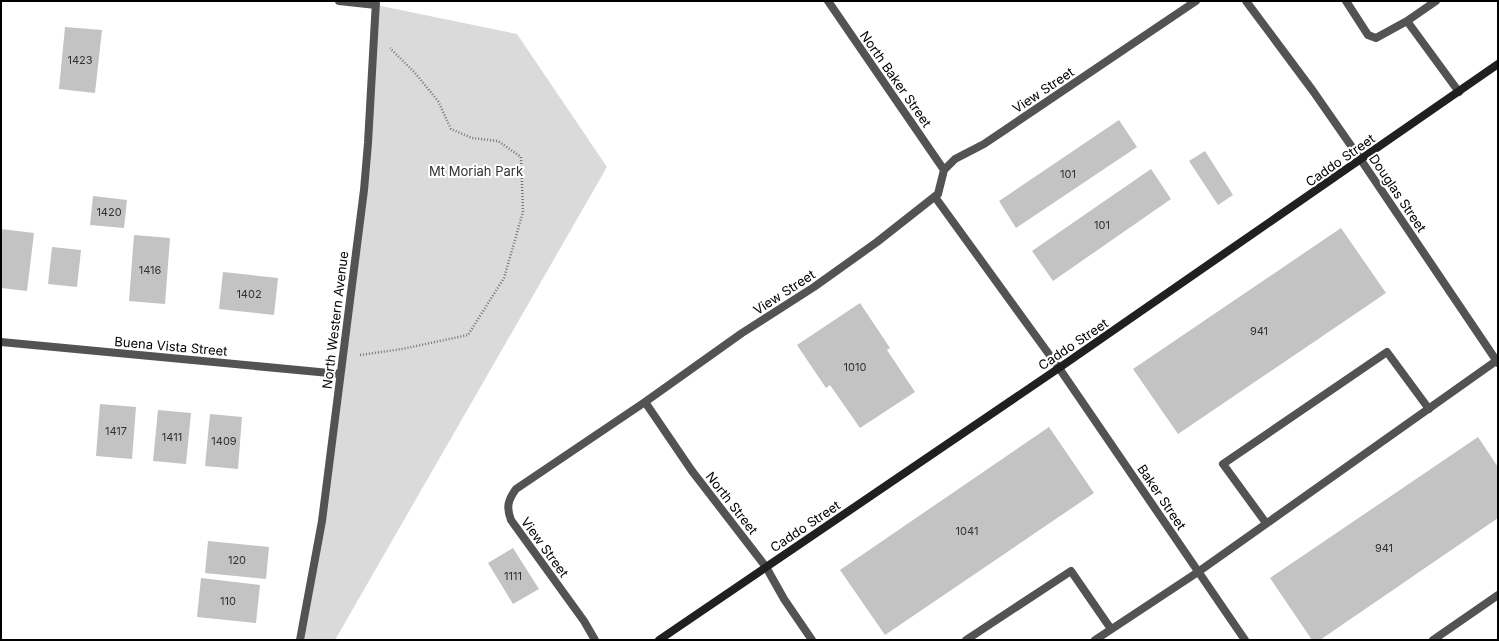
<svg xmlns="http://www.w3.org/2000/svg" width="1499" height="641" font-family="Inter,sans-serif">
<rect width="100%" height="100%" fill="#fff"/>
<path fill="#dadada" d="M 376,5 L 517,34 L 607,167 L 335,640 L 300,640 L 322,521 L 364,190 Z"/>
<path fill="#c3c3c3" d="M 65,27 L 102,30 L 95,93 L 59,89 Z
M 1119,120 L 1137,147 L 1016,228 L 999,201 Z
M 1205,151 L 1233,195 L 1218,205 L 1189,161 Z
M 1151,169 L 1171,199 L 1053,281 L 1032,251 Z
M 93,196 L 127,200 L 124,228 L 90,225 Z
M 1341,228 L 1386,293 L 1178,434 L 1133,369 Z
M 1,229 L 34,233 L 27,291 L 1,288 Z
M 134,235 L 170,238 L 165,304 L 129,301 Z
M 52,247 L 81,250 L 77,287 L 48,284 Z
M 223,272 L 278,278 L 274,315 L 219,309 Z
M 860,303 L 890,348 L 887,350 L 915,392 L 860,428 L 830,385 L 826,388 L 797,345 Z
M 100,404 L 136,407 L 132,459 L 96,456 Z
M 158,410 L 191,413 L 186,464 L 153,461 Z
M 210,414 L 242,417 L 238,469 L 205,466 Z
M 1049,427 L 1094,493 L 885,635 L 840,570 Z
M 1478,437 L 1498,467 L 1498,518 L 1320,640 L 1312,640 L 1270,578 Z
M 208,541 L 269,547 L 266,579 L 205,573 Z
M 513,548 L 539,589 L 513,604 L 488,563 Z
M 201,578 L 260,585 L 256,623 L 197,617 Z"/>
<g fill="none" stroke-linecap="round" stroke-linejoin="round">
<path stroke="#757575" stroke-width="2.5" stroke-dasharray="1 2" stroke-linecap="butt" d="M 360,355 L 402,349 L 468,335 L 504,278 L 523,212 L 521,157 L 498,141 L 472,138 L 451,129 L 438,101 L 416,74 L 390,48"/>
<path stroke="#535353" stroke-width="8" d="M 1346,1 L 1368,35 L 1376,38 L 1407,21 L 1436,1
M 1407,21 L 1459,92
M 1266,523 L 1223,464 L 1387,352 L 1429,409
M 966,640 L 1071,571 L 1111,629
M 1095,640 L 1198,572 L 1496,361"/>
<path stroke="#535353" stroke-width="8" d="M 339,1 L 376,5
M 828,1 L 944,170
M 1246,1 L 1313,91 L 1361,160 L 1498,363
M 935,197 L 1059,368 L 1245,640
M 1,342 L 340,374
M 645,402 L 692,471 L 766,567 L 784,599 L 812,640
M 300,640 L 322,521 L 364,190 L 368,143 L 376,1
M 595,640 L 584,621 L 511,520 C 506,507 508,500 516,489 L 645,402 L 742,333 L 814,287 L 877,242 L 938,194 L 944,170 L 955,159 L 984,144 L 1196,1
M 1433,640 L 1498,595"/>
<path stroke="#202020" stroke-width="8" d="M 659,640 L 1059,368 L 1498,64"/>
</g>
<g text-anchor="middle" stroke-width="4" stroke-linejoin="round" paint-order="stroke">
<g font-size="11" fill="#313131">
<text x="80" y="64">1423</text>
<text x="1068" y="178">101</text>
<text x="109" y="216">1420</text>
<text x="1102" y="229">101</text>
<text x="150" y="274">1416</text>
<text x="249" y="298">1402</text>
<text x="1259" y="335">941</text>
<text x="855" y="371">1010</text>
<text x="116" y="435">1417</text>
<text x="172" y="441">1411</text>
<text x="224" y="445">1409</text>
<text x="967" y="535">1041</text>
<text x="1384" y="552">941</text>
<text x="237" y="564">120</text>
<text x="513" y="580">1111</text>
<text x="228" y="605">110</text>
</g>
<g font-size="13" fill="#000" stroke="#fff">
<text transform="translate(896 79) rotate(55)" y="5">North Baker Street</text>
<text transform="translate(1043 90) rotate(-34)" y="5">View Street</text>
<text transform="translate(1340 160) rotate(-35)" y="5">Caddo Street</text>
<text transform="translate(1398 193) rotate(56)" y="5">Douglas Street</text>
<text transform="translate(784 292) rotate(-33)" y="5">View Street</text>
<text transform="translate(335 320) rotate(-83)" y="5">North Western Avenue</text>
<text transform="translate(1073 344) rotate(-34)" y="5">Caddo Street</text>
<text transform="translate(171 346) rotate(5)" y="5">Buena Vista Street</text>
<text transform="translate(1162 497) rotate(56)" y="5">Baker Street</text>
<text transform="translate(732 503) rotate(52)" y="5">North Street</text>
<text transform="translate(805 526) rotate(-34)" y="5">Caddo Street</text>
<text transform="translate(545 547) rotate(54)" y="5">View Street</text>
</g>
<g font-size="13" fill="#313131" stroke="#fff">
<text x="476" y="176">Mt Moriah Park</text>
</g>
</g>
<rect width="1499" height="641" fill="none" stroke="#000000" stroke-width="4"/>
</svg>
